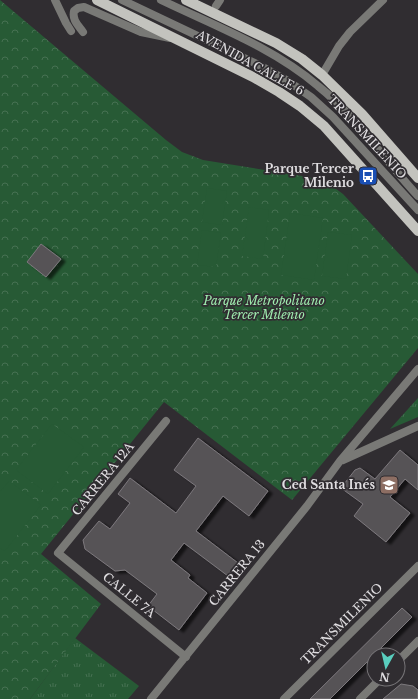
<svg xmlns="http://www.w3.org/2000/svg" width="418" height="699" font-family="'Libre Baskerville',serif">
<defs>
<pattern id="grass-tufts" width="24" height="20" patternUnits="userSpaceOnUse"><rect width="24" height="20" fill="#275a35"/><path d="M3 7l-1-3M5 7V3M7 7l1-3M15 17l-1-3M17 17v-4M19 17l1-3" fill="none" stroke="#467152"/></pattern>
<pattern id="park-crowns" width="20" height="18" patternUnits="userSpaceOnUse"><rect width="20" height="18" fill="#275a35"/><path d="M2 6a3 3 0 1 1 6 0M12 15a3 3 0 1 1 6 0" fill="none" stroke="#467152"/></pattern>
<filter id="shadow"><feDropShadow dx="4.5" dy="2.5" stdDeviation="1" flood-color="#0009"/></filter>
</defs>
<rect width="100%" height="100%" fill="#302d31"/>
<path fill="url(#grass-tufts)" d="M 418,398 L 418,417 L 390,429 Z
M 75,638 L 139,686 L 128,699 L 30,699 Z"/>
<path fill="url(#park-crowns)" d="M 0,0 L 166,140 L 182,152 L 203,160 L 308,177 L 328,183 L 343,194 L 418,274 L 418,348 L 292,500 L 164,402 L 41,554 L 101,604 L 30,699 L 0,699 Z"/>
<path fill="#275a35" d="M 207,188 L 227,191 L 222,225 L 202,222 Z
M 249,207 L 269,210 L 263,259 L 242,256 Z
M 290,213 L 323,218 L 314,280 L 281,275 Z
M 202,230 L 221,233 L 216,267 L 197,265 Z
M 328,232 L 352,235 L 346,279 L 322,276 Z
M 52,424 L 84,447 L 48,494 L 16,470 Z
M 9,481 L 41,505 L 5,551 L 0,548 L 0,492 Z"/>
<path fill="#565257" stroke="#7d797d" filter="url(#shadow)" d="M 41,244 L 61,259 L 46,277 L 27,262 Z
M 198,438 L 268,491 L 249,516 L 223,496 L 196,531 L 238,563 L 228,576 L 184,543 L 171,560 L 190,575 L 188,578 L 207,593 L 179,630 L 148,606 L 157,594 L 125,570 L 115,571 L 85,549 L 83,540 L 99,521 L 110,529 L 130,503 L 118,494 L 130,478 L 176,513 L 196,486 L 174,470 Z
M 400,450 L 418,465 L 418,490 L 405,479 L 390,497 L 410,513 L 386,542 L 354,516 L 363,504 L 341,488 L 355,470 L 360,468 L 375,479 Z
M 402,608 L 412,617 L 330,699 L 310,699 Z
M 401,684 L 413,686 L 418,690 L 418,699 L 383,699 Z"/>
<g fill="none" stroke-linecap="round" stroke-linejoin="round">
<path stroke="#797976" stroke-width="8" d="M 55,0 L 66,23 L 71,31
M 122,0 L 259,65 L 288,81 L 311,97 L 333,117 L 418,210
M 161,0 C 215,26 272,47 318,86 C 357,117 384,160 418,196
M 83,32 C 78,25 72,20 74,11 L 78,8 L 84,7 L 141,32 L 170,38
M 398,661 L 418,641
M 284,699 L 418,566
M 360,699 L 380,679"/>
<path stroke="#797976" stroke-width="8" d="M 216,6 L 220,0
M 322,75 L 339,46 L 350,32 L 383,0
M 166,421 L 58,553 L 186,657
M 343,460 L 418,426
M 151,699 L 307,506 L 340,461 L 418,369"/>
<path stroke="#c3c3be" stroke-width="10" d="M 97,0 L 253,77 L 279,92 L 300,106 L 324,126 L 418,231
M 186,0 L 276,43 L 302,59 L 322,75 L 362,114 L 418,178"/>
</g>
<defs>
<g id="bus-square" transform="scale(1)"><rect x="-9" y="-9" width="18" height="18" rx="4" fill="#1a4fb4" stroke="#302d31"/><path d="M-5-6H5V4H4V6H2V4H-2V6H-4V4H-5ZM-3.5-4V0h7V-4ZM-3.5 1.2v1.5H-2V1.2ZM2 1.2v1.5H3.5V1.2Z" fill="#fff"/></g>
<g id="school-square" transform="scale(1)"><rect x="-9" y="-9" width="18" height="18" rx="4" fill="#8d6e63" stroke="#302d31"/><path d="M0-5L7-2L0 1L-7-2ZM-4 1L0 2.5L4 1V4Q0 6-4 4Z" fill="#fff"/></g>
</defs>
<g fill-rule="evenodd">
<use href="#bus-square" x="368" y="176"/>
<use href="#school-square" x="389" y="485"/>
</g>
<g text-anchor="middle" stroke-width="3.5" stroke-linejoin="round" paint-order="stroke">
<g font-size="12" fill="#e0dee1" stroke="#302d31">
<text transform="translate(250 63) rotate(29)" y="4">AVENIDA CALLE 6</text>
<text transform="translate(367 137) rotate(47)" y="4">TRANSMILENIO</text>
<text transform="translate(103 479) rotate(-51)" y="4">CARRERA 12A</text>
<text transform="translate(237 573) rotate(-51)" y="4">CARRERA 13</text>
<text transform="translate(129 595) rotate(39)" y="4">CALLE 7A</text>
<text transform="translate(342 624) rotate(-45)" y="4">TRANSMILENIO</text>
</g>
<g font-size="12" font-weight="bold" fill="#e0dee1" stroke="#302d31" text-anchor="end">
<text x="354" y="173">Parque Tercer<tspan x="354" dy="14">Milenio</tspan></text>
<text x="375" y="489">Ced Santa Inés</text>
</g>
<g font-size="12" font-style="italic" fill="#9eebae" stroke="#302d31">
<text x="264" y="305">Parque Metropolitano<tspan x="264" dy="14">Tercer Milenio</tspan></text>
</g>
</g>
<g transform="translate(386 667) rotate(188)"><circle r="19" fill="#302d31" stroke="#767477"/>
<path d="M0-3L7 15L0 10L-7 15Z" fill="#59cebe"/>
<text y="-6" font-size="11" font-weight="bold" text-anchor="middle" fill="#e0dee1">N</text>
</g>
</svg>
